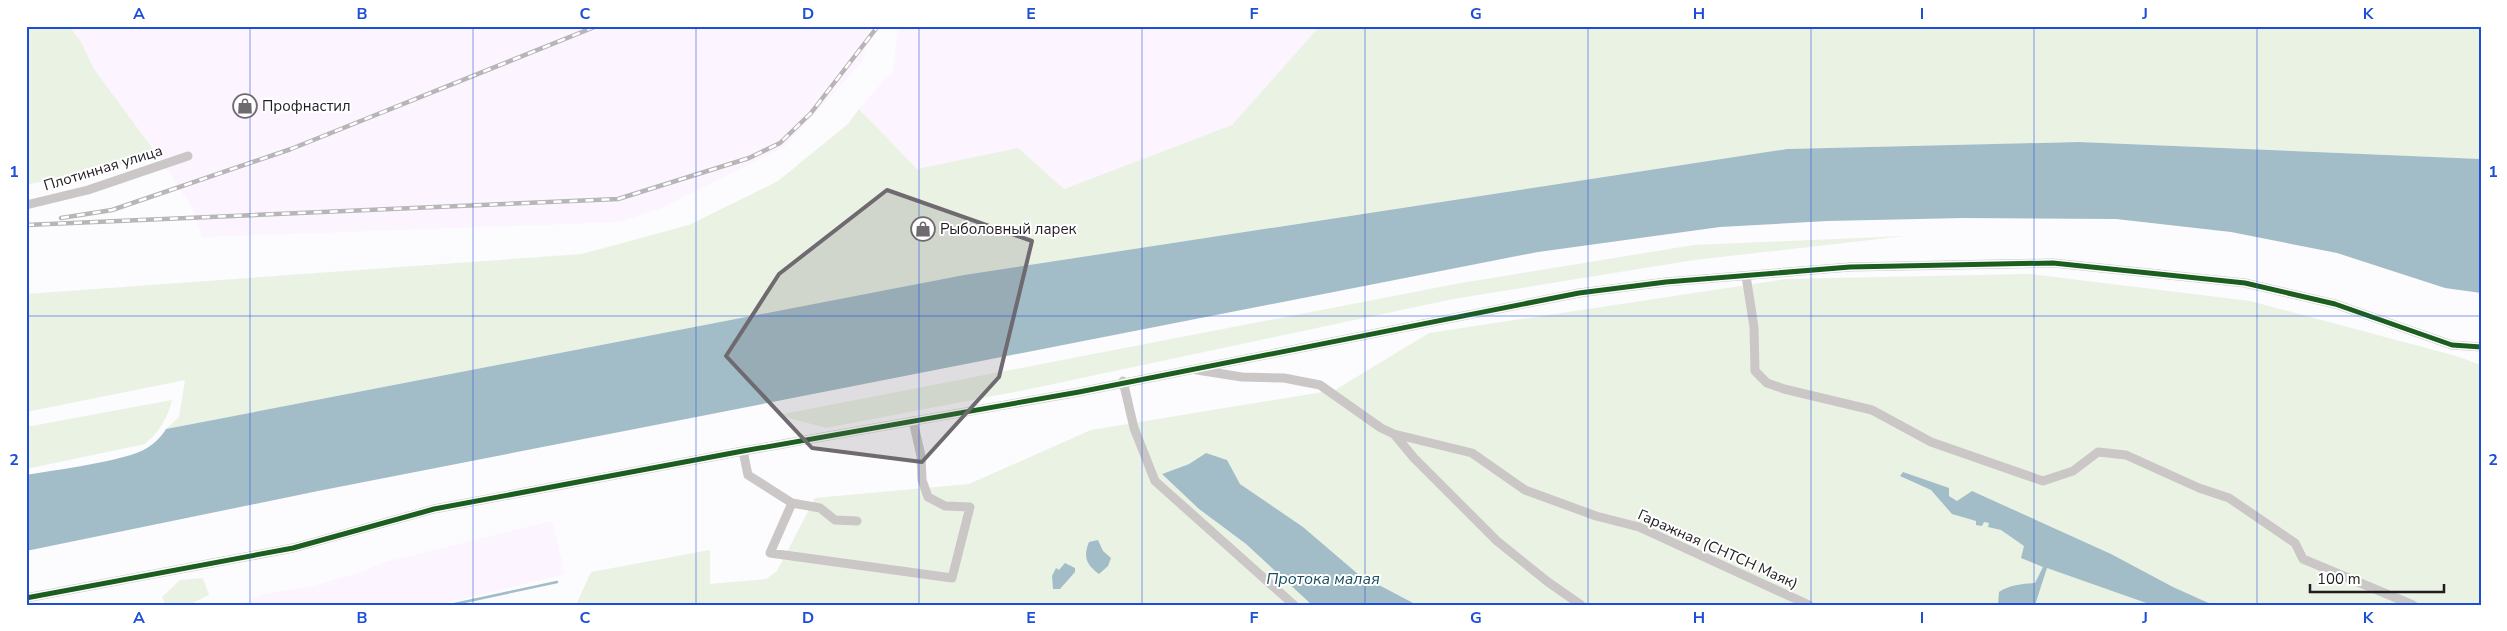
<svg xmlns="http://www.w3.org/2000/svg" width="2507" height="631" font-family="'Nunito Sans',sans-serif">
<rect width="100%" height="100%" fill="#fcfbfd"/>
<path fill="#fcf4fe" d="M 69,26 L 871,26 L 862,62 L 783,148 L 661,208 L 619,222 L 202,237 L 192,208 L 158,156 L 94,69 L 81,42 Z
M 898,26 L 1320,26 L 1232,125 L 1063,189 L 1018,148 L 917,169 L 859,109 L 893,70 Z
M 552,521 L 565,574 L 438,605 L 239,605 L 264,594 L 312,586 L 355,574 L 386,562 Z"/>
<path fill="#eaf2e4" d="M 26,26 L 69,26 L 81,42 L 94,69 L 158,156 L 26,185 Z
M 1320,26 L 2481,26 L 2481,159 L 2079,142 L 1787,149 L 964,275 L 166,429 L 179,417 L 185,380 L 26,412 L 26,294 L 582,254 L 689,225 L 778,181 L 848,124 L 859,109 L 917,169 L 1018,148 L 1064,189 L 1232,125 Z
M 1905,236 L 1694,260 L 1453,299 L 1025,390 L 826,428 L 778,415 L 1461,283 L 1694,245 Z
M 2029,274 L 2250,301 L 2456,356 L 2481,365 L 2481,605 L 1417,605 L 1358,574 L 1303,527 L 1240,484 L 1227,460 L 1206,453 L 1189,464 L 1163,473 L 1199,509 L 1246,544 L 1312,605 L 576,605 L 591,572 L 710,550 L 710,584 L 766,579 L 777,571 L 815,498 L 969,484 L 1091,430 L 1335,390 L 1429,333 L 1786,279 Z
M 172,400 C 167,419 160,431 145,444 L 26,469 L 26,427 Z
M 203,578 L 209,595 L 188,605 L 166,605 L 162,597 L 180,580 Z"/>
<path fill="#a3bdc8" d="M 2079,142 L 2481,159 L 2481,293 L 2445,288 L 2337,253 L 2231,232 L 2116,219 L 1964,218 L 1827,221 L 1720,227 L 1538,252 L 318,491 L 26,551 L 26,475 C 54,470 127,461 147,448 C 155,443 162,436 166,429 L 964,275 L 1787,149 Z
M 1206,453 L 1227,460 L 1240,484 L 1303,527 L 1358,574 L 1417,605 L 1312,605 L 1246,544 L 1199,509 L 1162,474 L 1189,464 Z
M 1903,472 L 1949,488 L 1949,496 L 1957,501 L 1972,491 L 2111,554 L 2173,587 L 2213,605 L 2152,605 L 2047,568 L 2035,605 L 1998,605 L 1999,592 C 2010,585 2022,584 2035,583 L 2043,567 L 2021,558 L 2024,546 L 2001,530 L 1988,527 L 1989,523 L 1984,522 L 1982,526 L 1976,525 L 1976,521 L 1952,514 L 1931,490 L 1900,476 Z
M 1098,540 L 1103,551 L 1111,558 L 1108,566 L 1099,574 C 1086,565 1083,556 1089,542 Z
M 1065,563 L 1075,568 L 1075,572 L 1060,589 L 1053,589 L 1052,576 L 1056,568 L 1059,570 Z"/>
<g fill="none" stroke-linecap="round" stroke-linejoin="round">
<path stroke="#a3bdc8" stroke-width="2.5" d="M 450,605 L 557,582"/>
<path stroke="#cbc7c7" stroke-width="9" d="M 26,205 L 88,190 L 188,156
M 1746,276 L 1754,327 L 1755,371 L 1767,383 L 1784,389 L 1872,410 L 1931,442 L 2043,481 L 2073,471 L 2098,452 L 2126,455 L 2199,488 L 2229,498 L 2295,543 L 2303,559 L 2413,605
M 1197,370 L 1242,377 L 1284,378 L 1320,385 L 1381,428 L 1394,434 L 1414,458 L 1497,541 L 1548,582 L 1581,605
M 1123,381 L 1134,428 L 1155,481 L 1294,605
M 1394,434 L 1472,453 L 1525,490 L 1596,516 L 1639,527 L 1809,605
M 743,451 L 748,475 L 792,503 L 820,508 L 835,520 L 857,521
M 792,503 L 770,553 L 952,578 L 970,507 L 945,506 L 928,497 L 922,480 L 921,456 L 913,421
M 26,598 L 293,548 L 434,509 L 743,451 L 1079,392 L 1579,293 L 1666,282 L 1850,267 L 2053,263 L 2245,283 L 2335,304 L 2452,345 L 2481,347"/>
<g stroke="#b7b5b6" stroke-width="4.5">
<path id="rail" d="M 61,218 L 112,210 L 291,149 L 597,26
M 26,225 L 618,199 L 749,158 L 780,143 L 811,113 L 878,26"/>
</g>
<use href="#rail" stroke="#fff" stroke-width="2.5" stroke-dasharray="8" stroke-linecap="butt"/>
<g stroke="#fff" stroke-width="8">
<path id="cycleway" d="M 26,598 L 293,548 L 434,509 L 743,451 L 1079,392 L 1579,293 L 1666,282 L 1850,267 L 2053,263 L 2245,283 L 2335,304 L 2452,345 L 2481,347"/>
</g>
<use href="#cycleway" stroke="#1b5e20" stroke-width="5"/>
</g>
<path fill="#6e6a6f" fill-opacity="0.2" stroke="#6e6a6f" stroke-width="4" stroke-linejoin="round" d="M 887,190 L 1032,241 L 999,377 L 922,462 L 812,448 L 726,356 L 779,274 Z"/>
<path fill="none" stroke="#1d4ed8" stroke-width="1" stroke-opacity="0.55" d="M 250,26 L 250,605M 473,26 L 473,605M 696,26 L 696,605M 919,26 L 919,605M 1142,26 L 1142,605M 1365,26 L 1365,605M 1588,26 L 1588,605M 1811,26 L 1811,605M 2034,26 L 2034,605M 2257,26 L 2257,605M 26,316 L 2481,316"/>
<defs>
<g id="shop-ring" transform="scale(1.25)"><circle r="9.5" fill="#fff" stroke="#6e6a6f" stroke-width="1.5"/><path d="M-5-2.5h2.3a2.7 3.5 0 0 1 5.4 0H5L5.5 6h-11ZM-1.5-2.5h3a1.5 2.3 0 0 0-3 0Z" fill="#6e6a6f"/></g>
</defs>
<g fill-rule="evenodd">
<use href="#shop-ring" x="245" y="106"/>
<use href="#shop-ring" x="923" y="229"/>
</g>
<g text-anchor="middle" stroke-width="4" stroke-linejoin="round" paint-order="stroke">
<g font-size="15" fill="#211c22" stroke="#fff" text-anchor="start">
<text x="262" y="111">Профнастил</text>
<text x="940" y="234">Рыболовный ларек</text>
</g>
<g font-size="15" fill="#211c22" stroke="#fff">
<text transform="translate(103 168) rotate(-17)" y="5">Плотинная улица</text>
<text transform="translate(1718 549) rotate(24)" y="5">Гаражная (СНТСН Маяк)</text>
</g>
<g font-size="16" font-style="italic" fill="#1b4f60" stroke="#fff">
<text x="1323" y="584">Протока малая</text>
</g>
</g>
<rect width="2507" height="631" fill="none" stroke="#ffffff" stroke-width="55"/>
<path d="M2310 584v8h134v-8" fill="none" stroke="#211c22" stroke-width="2.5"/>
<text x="2317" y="584" font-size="15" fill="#211c22" stroke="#ffffff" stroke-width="4" paint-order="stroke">100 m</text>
<rect x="28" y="28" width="2452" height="576" fill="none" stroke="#1d4ed8" stroke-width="2"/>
<g font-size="16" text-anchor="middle" font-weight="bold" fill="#1d4ed8">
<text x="139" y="19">A</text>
<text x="362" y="19">B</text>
<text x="585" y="19">C</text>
<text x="808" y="19">D</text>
<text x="1031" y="19">E</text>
<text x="1254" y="19">F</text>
<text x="1476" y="19">G</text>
<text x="1699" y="19">H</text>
<text x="1922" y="19">I</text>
<text x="2145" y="19">J</text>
<text x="2368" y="19">K</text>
<text x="14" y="177">1</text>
<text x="2493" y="177">1</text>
<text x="14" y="465">2</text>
<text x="2493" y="465">2</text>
<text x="139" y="623">A</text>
<text x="362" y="623">B</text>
<text x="585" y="623">C</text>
<text x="808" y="623">D</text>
<text x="1031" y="623">E</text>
<text x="1254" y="623">F</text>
<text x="1476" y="623">G</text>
<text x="1699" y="623">H</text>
<text x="1922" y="623">I</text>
<text x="2145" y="623">J</text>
<text x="2368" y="623">K</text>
</g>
</svg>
